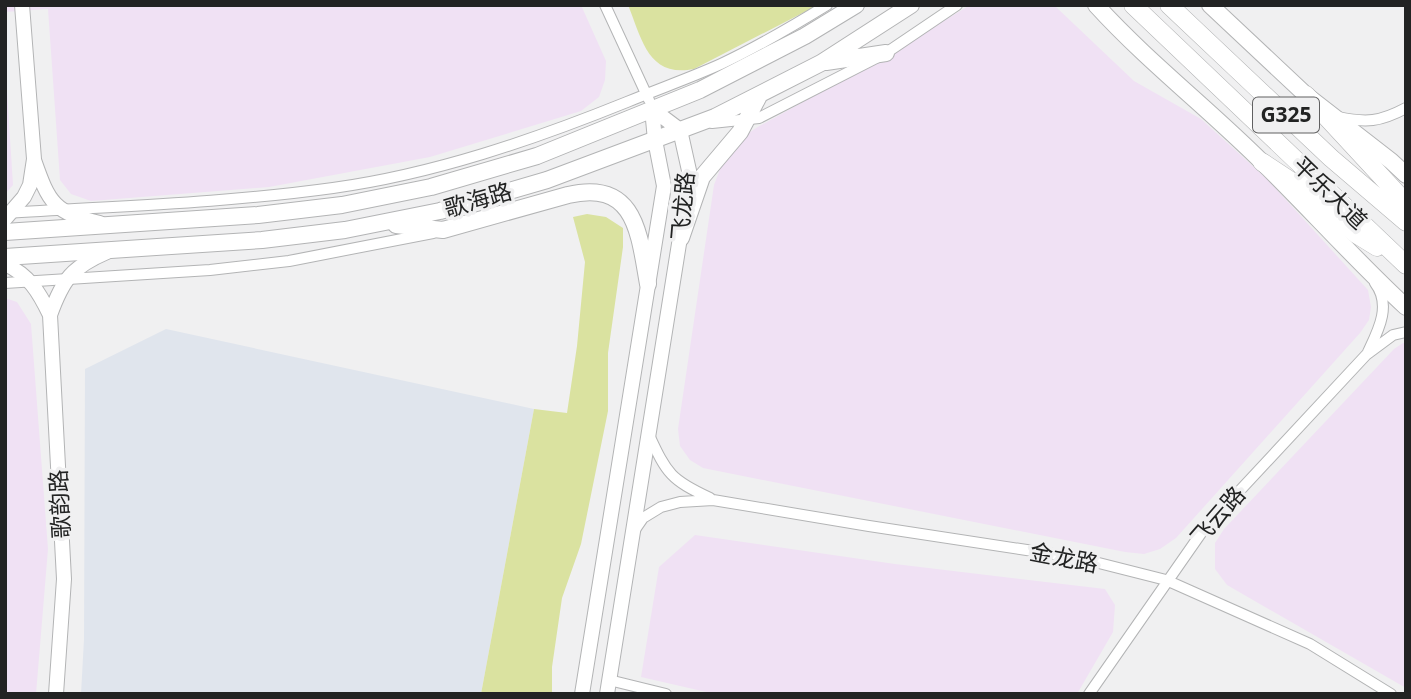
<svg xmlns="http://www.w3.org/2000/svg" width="1411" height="699" font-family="'Noto Sans','Noto Sans SC',sans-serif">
<rect width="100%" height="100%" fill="#f0f0f1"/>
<path fill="#f0e1f4" d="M 5,5 L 581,5 L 606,61 L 605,80 L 599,97 L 581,111 L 430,157 L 269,187 L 91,201 L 71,194 L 60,180 L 48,9 L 5,12 Z
M 970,5 L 1052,5 L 1056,7 L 1134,81 L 1201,119 L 1268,180 L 1368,290 L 1371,307 L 1369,320 L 1360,333 L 1176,538 L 1160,549 L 1144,554 L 1125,552 L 703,468 L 690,460 L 680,446 L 678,429 L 714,185 L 724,159 L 738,141 L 756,128 L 893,52 Z
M 5,60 L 13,185 L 5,194 Z
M 5,298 L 17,302 L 31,324 L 48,549 L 36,694 L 5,694 Z
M 1403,343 L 1406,343 L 1406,688 L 1227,585 L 1215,569 L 1215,543 L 1224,529 L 1394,349 Z
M 695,535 L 895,564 L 1105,589 L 1115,605 L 1113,632 L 1077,694 L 715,694 L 641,677 L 659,567 Z"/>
<path fill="#e0e5ed" d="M 166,329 L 534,409 L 481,694 L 81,694 L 84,639 L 85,369 Z"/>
<path fill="#dae2a0" d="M 628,5 L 818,5 L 694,69 C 648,78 642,39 628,5 Z
M 587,214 L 606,217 L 623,228 L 623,247 L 608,353 L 608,411 L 581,544 L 562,598 L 552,667 L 552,694 L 481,694 L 534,409 L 567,413 L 577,346 L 585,262 L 573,217 Z"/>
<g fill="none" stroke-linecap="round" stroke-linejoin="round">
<g stroke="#b3b4b5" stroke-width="12">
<path id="minor" d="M 605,5 L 649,100
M 1338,117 C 1366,123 1380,122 1406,108
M 712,123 L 759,118 L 886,53 L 957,5
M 6,213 C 115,206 225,203 333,188 C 434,174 533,140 627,102 C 658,89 690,78 721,64 C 757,47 793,26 827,5
M 5,283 L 210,270 L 289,261 L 433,233
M 1368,352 C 1378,331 1392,305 1375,283
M 649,435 C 667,474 671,480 710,498
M 634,531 L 643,518 L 661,507 L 680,502 L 713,500 L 869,526 L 1079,558 L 1166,580 L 1310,644 L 1391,694
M 609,680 L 666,694
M 1089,694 L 1204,529 L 1366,355 L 1393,335 L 1406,332"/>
</g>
<g stroke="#b3b4b5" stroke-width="16">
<path id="tertiary" d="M 34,160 C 49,203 54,213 100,223
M 5,219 L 24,197 L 30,185 L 34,159 L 22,5
M 5,264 C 29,275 39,292 50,315 L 64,579 L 56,694
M 50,315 C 63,279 72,267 107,252
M 582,694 L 664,186 L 655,140 L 652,109
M 607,694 L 690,175 L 680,130 L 652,109"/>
</g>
<g stroke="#b3b4b5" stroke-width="18">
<path id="secondary" d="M 1096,5 C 1148,62 1209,109 1263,163 C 1311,210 1356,261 1406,307
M 1210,5 L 1306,95 L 1391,161 L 1406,175
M 826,62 L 886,53
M 396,225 L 443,230 L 568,195 C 636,179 639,234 648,284
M 5,232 L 258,215 L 342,205 L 431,187 L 537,156 L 700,90 L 805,36 L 856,5
M 681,238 L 702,177 L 740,132 L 760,94
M 5,257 L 262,240 L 345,230 L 440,211 L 547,180 L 715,117 L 821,63 L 911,5"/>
</g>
<g stroke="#b3b4b5" stroke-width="19">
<path id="trunk" d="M 1133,5 L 1406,265
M 1169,5 L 1331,158 L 1406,222
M 1306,95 L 1406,203
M 1262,162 L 1309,193 L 1356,234 L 1377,247"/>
</g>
<use href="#minor" stroke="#fff" stroke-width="10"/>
<use href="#tertiary" stroke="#fff" stroke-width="14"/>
<use href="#secondary" stroke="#fff" stroke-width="16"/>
<use href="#trunk" stroke="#fff" stroke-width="18"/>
</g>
<g text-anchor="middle" stroke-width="7" stroke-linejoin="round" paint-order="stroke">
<rect fill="#f0f0f1" stroke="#606061" stroke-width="2" x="1253" y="97.5" width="66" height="35" rx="5"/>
<g font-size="21" font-weight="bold" fill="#222323">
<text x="1286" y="122">G325</text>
</g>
<g font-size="23" fill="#222323" stroke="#f0f0f1">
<text transform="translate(1330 193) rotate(44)" y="8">平乐大道</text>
<text transform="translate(478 200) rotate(-16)" y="8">歌海路</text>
<text transform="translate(683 206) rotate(-85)" y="8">飞龙路</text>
<text transform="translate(60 504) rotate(-93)" y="8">歌韵路</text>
<text transform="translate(1218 516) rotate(-49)" y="8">飞云路</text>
<text transform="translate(1064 558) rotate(11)" y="8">金龙路</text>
</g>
</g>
<rect width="1411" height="699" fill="none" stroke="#222323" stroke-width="14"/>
</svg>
